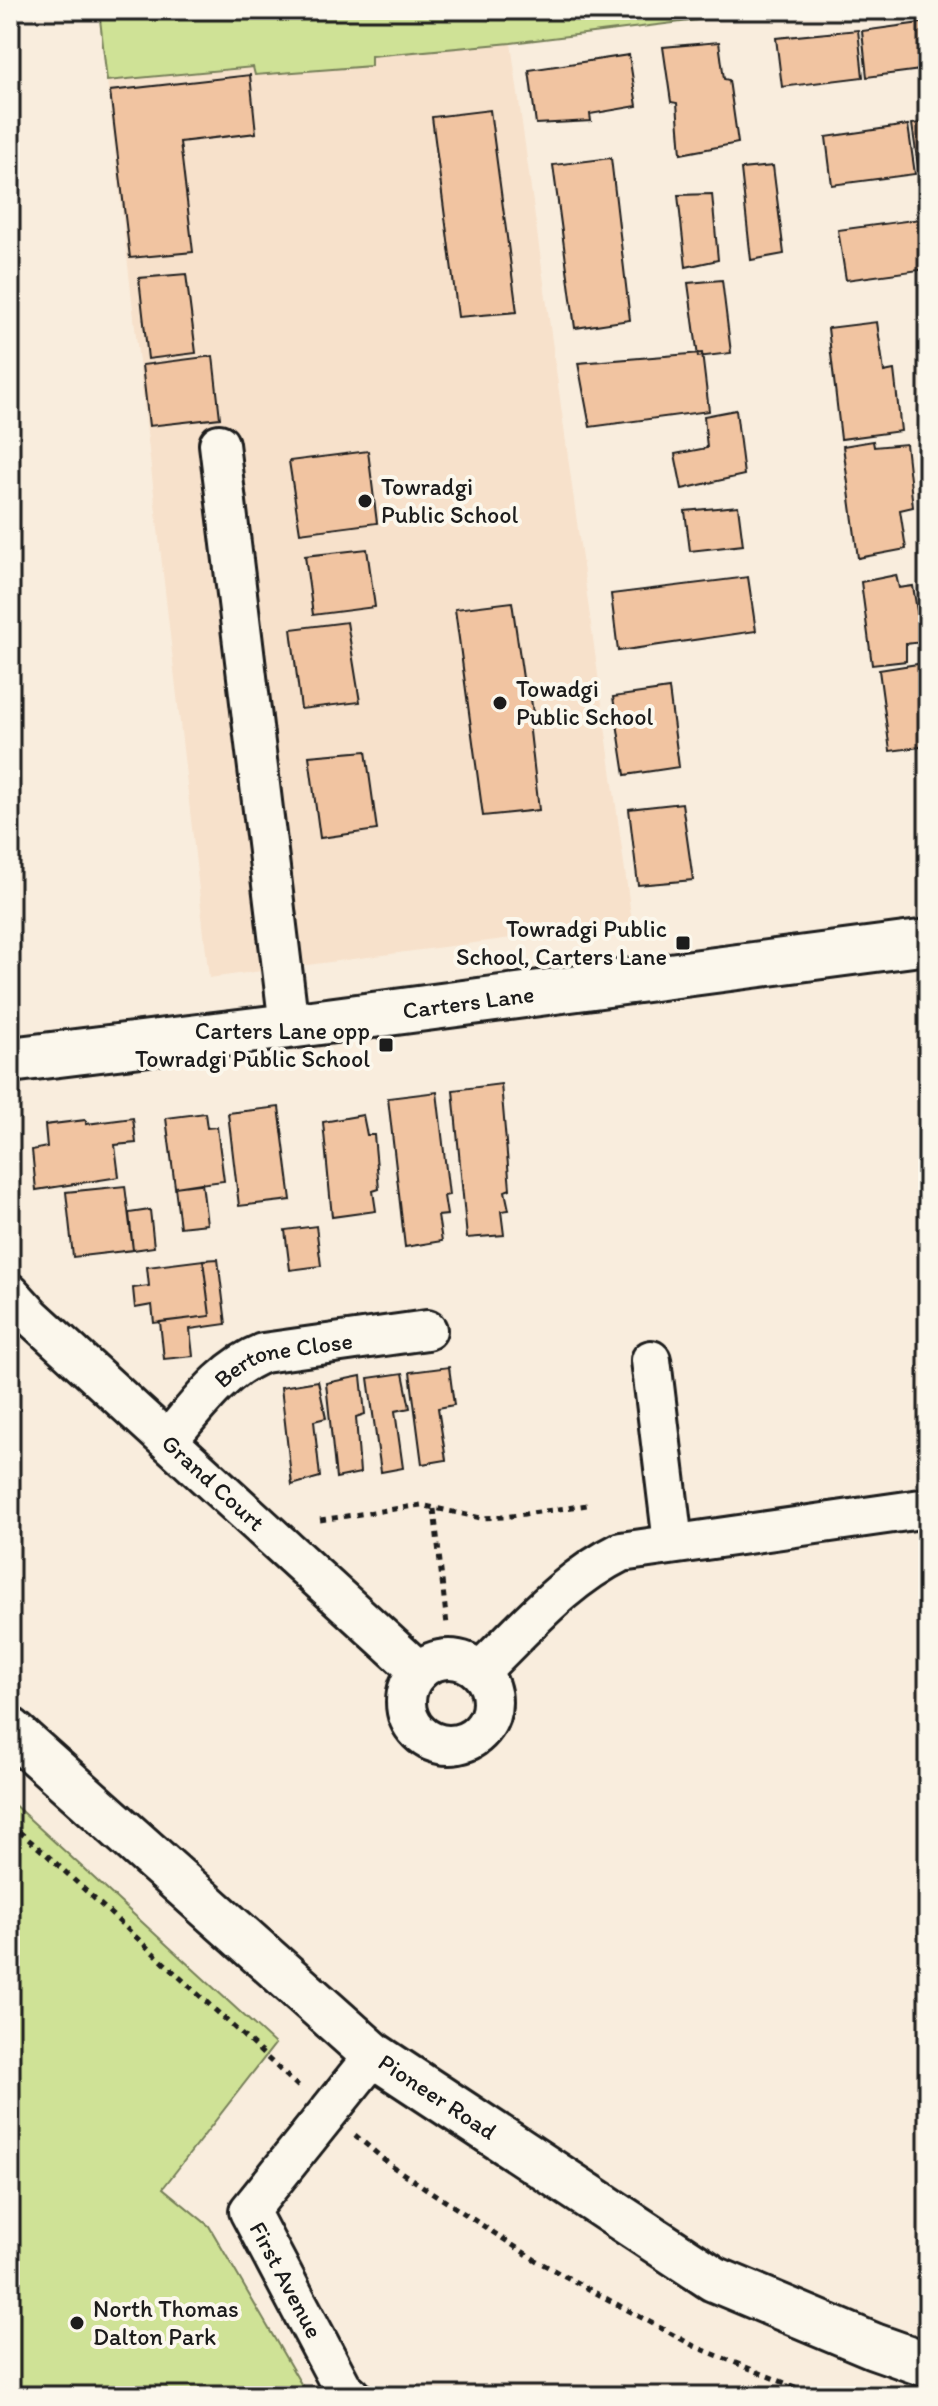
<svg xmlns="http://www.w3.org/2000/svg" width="938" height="2406" font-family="Itim,sans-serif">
<rect width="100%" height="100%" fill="#f9eddd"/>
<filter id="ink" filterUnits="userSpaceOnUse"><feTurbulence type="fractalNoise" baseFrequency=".0125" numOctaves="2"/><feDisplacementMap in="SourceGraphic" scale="16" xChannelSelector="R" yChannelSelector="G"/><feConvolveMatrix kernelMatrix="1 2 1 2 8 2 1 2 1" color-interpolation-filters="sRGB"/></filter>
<g filter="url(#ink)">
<path fill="#f7e1cb" d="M 99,10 L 780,10 L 511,43 L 632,922 L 209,978 Z"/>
<path fill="#cfe296" stroke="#767f59" stroke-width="2" d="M 99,10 L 780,10 L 511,43 L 371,56 L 371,66 L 255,75 L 253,67 L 107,81 Z
M 10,1801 L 275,2044 L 163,2188 L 209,2226 L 308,2396 L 10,2396 Z"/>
<path fill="#f1c4a1" stroke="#1c1c1c" stroke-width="2" d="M 928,22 L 928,69 L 867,77 L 862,31 Z
M 858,30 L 863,77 L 782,87 L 776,38 Z
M 719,42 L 724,79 L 729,80 L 738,143 L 681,154 L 677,103 L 671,102 L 663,47 Z
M 629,55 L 637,106 L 590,114 L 591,121 L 536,124 L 529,70 Z
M 250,75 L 256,133 L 180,142 L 193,252 L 130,258 L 110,91 Z
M 490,110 L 517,312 L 458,317 L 432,117 Z
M 928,122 L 928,172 L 919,173 L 912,124 Z
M 908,125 L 915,174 L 832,185 L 826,137 Z
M 611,158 L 630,320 L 575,328 L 553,165 Z
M 773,166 L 784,254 L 751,260 L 741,169 Z
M 712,194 L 718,260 L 686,267 L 678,195 Z
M 920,219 L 927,269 L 846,280 L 838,230 Z
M 186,274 L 196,353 L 148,359 L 139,278 Z
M 722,280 L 731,353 L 698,357 L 688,283 Z
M 877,322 L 884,372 L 894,370 L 901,431 L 841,439 L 828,328 Z
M 702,353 L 709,411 L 590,427 L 578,363 Z
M 213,356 L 220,418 L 149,426 L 142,365 Z
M 736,410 L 744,475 L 682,489 L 675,454 L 707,448 L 704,416 Z
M 873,441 L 874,447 L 906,444 L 913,507 L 900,510 L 906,549 L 858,558 L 843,446 Z
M 368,451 L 377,523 L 300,533 L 289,461 Z
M 738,506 L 743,545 L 690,551 L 685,511 Z
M 367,549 L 375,607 L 313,615 L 305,556 Z
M 896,575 L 899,588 L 913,586 L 922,642 L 906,644 L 906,661 L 872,665 L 861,582 Z
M 748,577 L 756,631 L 618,651 L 611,594 Z
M 512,602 L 525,692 L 530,692 L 533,713 L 528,714 L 539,810 L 483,816 L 455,609 Z
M 347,622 L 360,702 L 301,709 L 291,629 Z
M 924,663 L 928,702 L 928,746 L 890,751 L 879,670 Z
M 669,689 L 679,767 L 625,775 L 613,697 Z
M 366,751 L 377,830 L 320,838 L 309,756 Z
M 682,803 L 693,880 L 638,885 L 629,809 Z
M 501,1084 L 510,1189 L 505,1191 L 509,1210 L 501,1211 L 504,1235 L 467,1238 L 453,1090 Z
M 437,1092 L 449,1195 L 444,1196 L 447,1215 L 438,1216 L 442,1241 L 405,1247 L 388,1098 Z
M 279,1107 L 291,1200 L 239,1206 L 228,1113 Z
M 205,1113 L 207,1128 L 217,1127 L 224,1181 L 175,1187 L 166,1118 Z
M 363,1115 L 367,1135 L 374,1135 L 379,1189 L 373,1191 L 376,1211 L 332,1217 L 323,1122 Z
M 133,1118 L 136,1143 L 115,1145 L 119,1177 L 36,1190 L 32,1150 L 47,1147 L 45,1125 L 86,1120 L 86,1124 Z
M 202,1183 L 207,1224 L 180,1227 L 175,1187 Z
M 125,1186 L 133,1250 L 73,1257 L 66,1192 Z
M 150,1210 L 154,1247 L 133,1250 L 129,1213 Z
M 316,1226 L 321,1266 L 290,1270 L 285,1230 Z
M 218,1259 L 226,1324 L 190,1329 L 193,1356 L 164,1359 L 160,1322 L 210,1316 L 203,1260 Z
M 203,1260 L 210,1316 L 154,1323 L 152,1305 L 135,1308 L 133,1288 L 149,1286 L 147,1267 Z
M 449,1367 L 454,1405 L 438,1408 L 446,1460 L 422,1464 L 410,1372 Z
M 403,1373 L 410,1408 L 395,1411 L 403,1468 L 381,1472 L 368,1378 Z
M 361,1376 L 365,1414 L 356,1417 L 360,1473 L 336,1478 L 326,1383 Z
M 318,1381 L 326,1418 L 314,1421 L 320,1477 L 292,1485 L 281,1387 Z"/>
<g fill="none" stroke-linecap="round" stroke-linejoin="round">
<g stroke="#1c1c1c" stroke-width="44">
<g id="minor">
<path d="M 219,444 L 289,1026"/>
<path id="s1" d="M 10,1293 L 32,1317 L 419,1671"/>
<path d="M 651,1360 L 673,1543"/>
<path id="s2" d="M 168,1440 C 196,1408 222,1369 263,1353 L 427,1330"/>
<circle cx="449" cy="1702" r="43"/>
<path d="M 480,1671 C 525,1628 564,1580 621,1552 L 928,1508"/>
<path d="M 352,2396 L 342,2387 L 249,2211 L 374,2055"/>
</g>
</g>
<g stroke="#1c1c1c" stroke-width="50">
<g id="major">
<path id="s3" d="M 10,1060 L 289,1026 L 928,942"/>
<path id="s4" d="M 10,1730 L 374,2055 L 714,2279 L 874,2346 L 928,2365"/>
</g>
</g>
<path stroke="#1c1c1c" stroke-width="5" stroke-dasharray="6 6" stroke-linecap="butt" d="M 434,1509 L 447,1625
M 320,1520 L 421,1505 L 481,1518 L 504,1517 L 587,1505
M 10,1824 L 47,1855 L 302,2090
M 355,2135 L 393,2167 L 537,2261 L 694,2346 L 817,2396"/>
<use href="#minor" stroke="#fbf7ec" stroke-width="38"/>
<use href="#major" stroke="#fbf7ec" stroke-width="44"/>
</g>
</g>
<g fill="#1c1c1c" stroke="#fbf7ec" stroke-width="3">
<circle cx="365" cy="501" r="8"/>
<circle cx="500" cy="703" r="8"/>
<rect x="675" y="935" width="16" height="16" rx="4"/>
<rect x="378" y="1037" width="16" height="16" rx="4"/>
<circle cx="77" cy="2323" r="8"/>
</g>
<g text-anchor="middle" stroke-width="8" stroke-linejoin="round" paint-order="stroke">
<g font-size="24" fill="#1c1c1c" stroke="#fbf7ec" text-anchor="start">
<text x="381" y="495">Towradgi<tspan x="381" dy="28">Public School</tspan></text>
<text x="516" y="697">Towadgi<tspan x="516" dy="28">Public School</tspan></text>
<text x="667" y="937" text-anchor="end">Towradgi Public<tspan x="667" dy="28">School, Carters Lane</tspan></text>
<text x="370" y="1039" text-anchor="end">Carters Lane opp<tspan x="370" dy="28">Towradgi Public School</tspan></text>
<text x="93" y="2317">North Thomas<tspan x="93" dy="28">Dalton Park</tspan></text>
</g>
<g font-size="24" fill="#1c1c1c" stroke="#fbf7ec">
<text dy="8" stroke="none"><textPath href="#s3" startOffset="462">Carters Lane</textPath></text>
<text dy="8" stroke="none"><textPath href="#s2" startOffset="148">Bertone Close</textPath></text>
<text dy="8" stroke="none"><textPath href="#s1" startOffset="278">Grand Court</textPath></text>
<text dy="8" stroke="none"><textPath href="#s4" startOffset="564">Pioneer Road</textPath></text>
<text transform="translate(286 2280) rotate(62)" y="8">First Avenue</text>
</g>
</g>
<rect width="938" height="2406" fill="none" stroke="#fbf7ec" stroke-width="40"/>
<rect x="20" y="20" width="898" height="2366" fill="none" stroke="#1c1c1c" stroke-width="3" filter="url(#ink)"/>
</svg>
